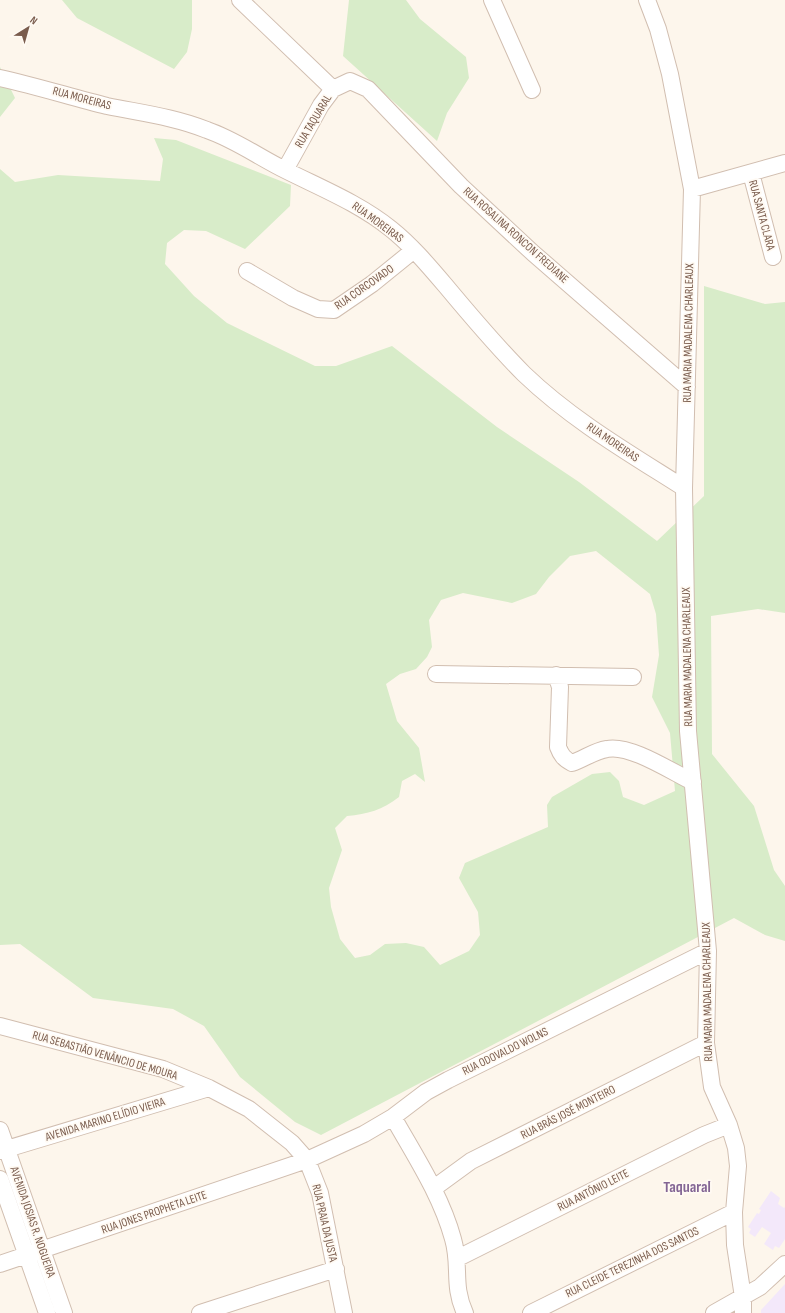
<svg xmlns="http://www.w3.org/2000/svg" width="785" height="1313" font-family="'Sofia Sans Condensed',sans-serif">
<rect width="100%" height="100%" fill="#fdf6ec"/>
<path fill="#f3e8fa" d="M 771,1191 L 780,1198 L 778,1204 L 784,1208 L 785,1207 L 785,1239 L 779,1248 L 775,1246 L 773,1250 L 764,1244 L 771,1233 L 762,1227 L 755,1237 L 749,1233 L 751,1229 L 748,1227 L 757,1213 L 759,1214 L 761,1210 L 759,1209 Z
M 785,1284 L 785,1313 L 761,1313 L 761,1310 Z"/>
<path fill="#d8ecc9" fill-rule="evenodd" d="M 62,0 L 192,0 L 192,29 L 187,52 L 174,69 L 77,18 Z
M 349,0 L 406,0 L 420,19 L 466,57 L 469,78 L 447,113 L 437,141 L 343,56 Z
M 0,67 L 15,98 L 0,117 Z
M 154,138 L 176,140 L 291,185 L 290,206 L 245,249 L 206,231 L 184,230 L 167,243 L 165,264 L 194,296 L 227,323 L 315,366 L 336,366 L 392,346 L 497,427 L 579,482 L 657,541 L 704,496 L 704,286 L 765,304 L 785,302 L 785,613 L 758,609 L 711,616 L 712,754 L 754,806 L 774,870 L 785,886 L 785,941 L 765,935 L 734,918 L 321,1135 L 295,1122 L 240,1077 L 204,1026 L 173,1009 L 93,998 L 20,944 L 0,945 L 0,169 L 15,182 L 58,175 L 160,181 L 163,159 ZM 596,551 L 650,594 L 656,614 L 659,655 L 652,697 L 670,733 L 675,791 L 644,805 L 623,797 L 619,781 L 610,772 L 592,774 L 552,797 L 547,805 L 548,827 L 465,863 L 459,878 L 478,912 L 480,935 L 469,951 L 440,965 L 424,947 L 406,943 L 385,944 L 370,955 L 355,958 L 340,939 L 331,907 L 329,888 L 342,850 L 335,828 L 347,816 C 368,814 382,810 399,797 L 402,781 L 415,774 L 425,782 L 419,748 L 397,721 L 386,684 L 400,674 L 416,669 L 427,657 L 432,647 L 429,620 L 441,600 L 463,593 L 512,603 L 536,594 L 549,577 L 570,556 Z"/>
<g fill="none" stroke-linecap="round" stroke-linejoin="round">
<g stroke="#d1beb0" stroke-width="18">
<path id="minor" d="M 240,0 L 333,89
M 492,0 L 532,90
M 647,0 L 658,29 L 670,74 L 692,189 L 684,488 L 688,731 L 708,951 L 706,1043 L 712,1087 L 729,1125 L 736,1148 L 738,1166 L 734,1212 L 735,1245 L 743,1297 L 743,1313
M 0,78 C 36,86 71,97 107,106 C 141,113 175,117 207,130 C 236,140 260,158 287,171 C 323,189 360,204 391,229 C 411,245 428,265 445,285 C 470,315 496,346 524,374 C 572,420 629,453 684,488
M 285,170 L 321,105 L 333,89 L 350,81 L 368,89 L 461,186 L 533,253 L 687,387
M 751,173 L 773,257
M 692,189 L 785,163
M 247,271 L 293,298 L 318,309 L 334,310 L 372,284 L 414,250
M 436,674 L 633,677
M 556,675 L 560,687 L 558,747 C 561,755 564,759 572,763 C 584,759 594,751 607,749 C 630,744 672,772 693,782
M 0,1026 L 163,1069 L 209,1088 L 249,1109 L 292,1143 L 307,1160 L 320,1193 L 344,1313
M 393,1117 C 415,1156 441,1195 453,1239 C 461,1266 452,1285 465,1313
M 0,1130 L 64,1313
M 0,1151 L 209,1088
M 0,1179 L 47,1313
M 434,1188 L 471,1161 L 706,1043
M 458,1258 L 704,1135 L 729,1125
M 0,1264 L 307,1160 L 364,1134 L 393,1117 L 426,1092 L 448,1080 L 708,951
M 200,1313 L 336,1269
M 531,1313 L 734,1212
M 714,1313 L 760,1287 L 785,1264"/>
</g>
<use href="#minor" stroke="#fff" stroke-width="16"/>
</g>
<g text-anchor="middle" stroke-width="3.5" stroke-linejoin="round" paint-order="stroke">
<g font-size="12" fill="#7a5c4d" stroke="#fffaf3">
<text transform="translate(82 98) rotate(15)" y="4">RUA MOREIRAS</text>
<text transform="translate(313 121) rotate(-59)" y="4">RUA TAQUARAL</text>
<text transform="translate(762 215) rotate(75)" y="4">RUA SANTA CLARA</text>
<text transform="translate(378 222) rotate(36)" y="4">RUA MOREIRAS</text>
<text transform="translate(516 235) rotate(42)" y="4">RUA ROSALINA RONCON FREDIANE</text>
<text transform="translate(364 287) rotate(-35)" y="4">RUA CORCOVADO</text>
<text transform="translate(688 333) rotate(-89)" y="4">RUA MARIA MADALENA CHARLEAUX</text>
<text transform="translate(613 442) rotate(34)" y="4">RUA MOREIRAS</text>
<text transform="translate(687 657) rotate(-91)" y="4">RUA MARIA MADALENA CHARLEAUX</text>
<text transform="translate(707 992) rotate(-91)" y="4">RUA MARIA MADALENA CHARLEAUX</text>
<text transform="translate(505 1051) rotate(-26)" y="4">RUA ODOVALDO WOLNS</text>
<text transform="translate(105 1055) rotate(16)" y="4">RUA SEBASTIÃO VENÂNCIO DE MOURA</text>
<text transform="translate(568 1112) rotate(-27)" y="4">RUA BRÁS JOSÉ MONTEIRO</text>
<text transform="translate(105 1119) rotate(-17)" y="4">AVENIDA MARINO ELÍDIO VIEIRA</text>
<text transform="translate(593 1190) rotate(-27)" y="4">RUA ANTÔNIO LEITE</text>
<text transform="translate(154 1212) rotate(-19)" y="4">RUA JONES PROPHETA LEITE</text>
<text transform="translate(33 1222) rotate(71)" y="4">AVENIDA JOSIAS R. NOGUEIRA</text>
<text transform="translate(325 1223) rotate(77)" y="4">RUA PRAIA DA JUSTA</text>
<text transform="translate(632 1262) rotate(-26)" y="4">RUA CLEIDE TEREZINHA DOS SANTOS</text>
</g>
<g font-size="16" font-weight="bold" fill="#846695" stroke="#fffaf3">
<text x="687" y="1192">Taquaral</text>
</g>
</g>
<g transform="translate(28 28) rotate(37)" stroke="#fffaf3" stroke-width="3" paint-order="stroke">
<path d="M0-3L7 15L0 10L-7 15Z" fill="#7a5c4d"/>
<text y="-6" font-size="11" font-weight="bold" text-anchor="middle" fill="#7a5c4d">N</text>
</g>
</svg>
